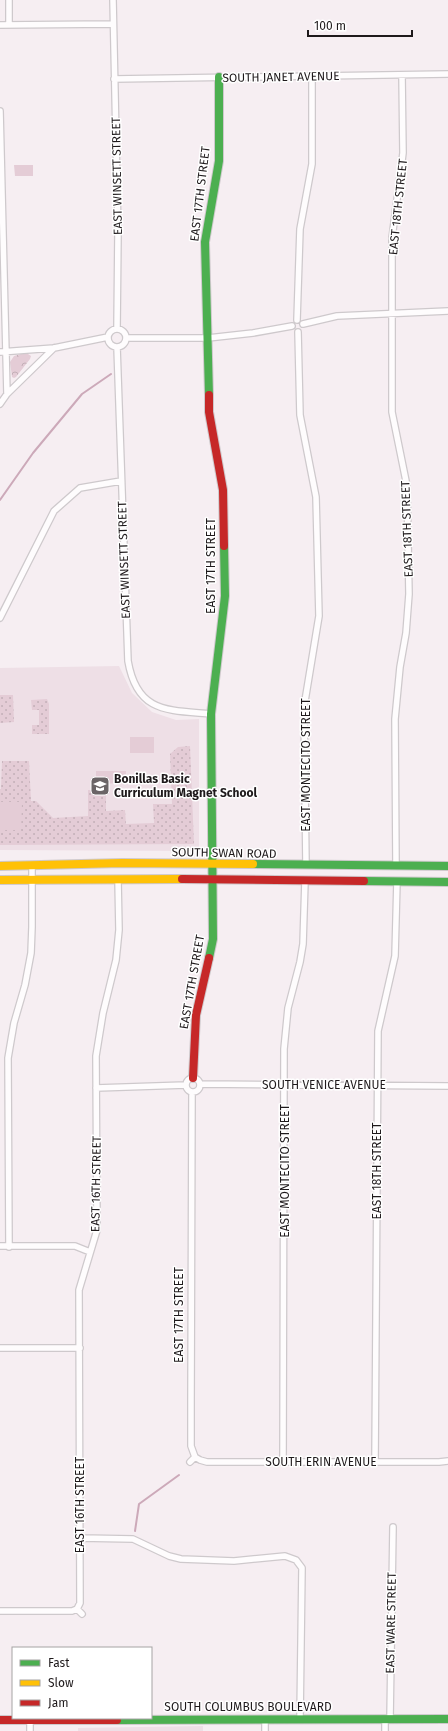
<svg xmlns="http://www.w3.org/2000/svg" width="448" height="1731" font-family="'Fira Sans',sans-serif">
<defs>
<pattern id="grass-dots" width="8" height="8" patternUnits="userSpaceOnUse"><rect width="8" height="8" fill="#e4ccd6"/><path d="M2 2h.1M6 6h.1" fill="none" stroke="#c3afb7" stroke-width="1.8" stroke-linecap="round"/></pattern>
<pattern id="park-crowns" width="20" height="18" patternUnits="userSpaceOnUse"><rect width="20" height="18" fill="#e4ccd6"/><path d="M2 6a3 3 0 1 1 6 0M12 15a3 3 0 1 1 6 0" fill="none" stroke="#c3afb7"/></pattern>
</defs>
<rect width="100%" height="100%" fill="#f6eef2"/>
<path fill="#eedfe6" d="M 119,666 L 132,693 L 152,712 L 176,720 L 199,719 L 199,851 L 0,850 L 0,668 Z
M 203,1726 L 203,1731 L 78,1731 L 78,1728 Z"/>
<path fill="url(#grass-dots)" d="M 0,695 L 13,695 L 14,722 L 0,723 Z
M 47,699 L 49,704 L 49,734 L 32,734 L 32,725 L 39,725 L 39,710 L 32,710 L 31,700 Z
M 190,746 L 194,844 L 0,845 L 0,789 L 1,789 L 2,761 L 29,761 L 31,801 L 36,801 L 53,818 L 88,816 L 88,790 L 106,790 L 106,811 L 125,810 L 126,824 L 154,823 L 153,804 L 172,804 L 170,754 L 178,747 Z"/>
<path fill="url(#park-crowns)" d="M 24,353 L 28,354 L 31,356 L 30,359 L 16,377 L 14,378 L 12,377 L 10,362 L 14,356 Z
M 96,771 L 126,771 L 126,783 L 96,784 Z"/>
<path fill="#e4ccd6" d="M 14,165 L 33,165 L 33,176 L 15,176 Z
M 130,737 L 154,737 L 154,753 L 130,753 Z
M 0,802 L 22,802 L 21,830 L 0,830 Z"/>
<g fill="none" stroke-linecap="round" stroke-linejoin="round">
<path stroke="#cca9b9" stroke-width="2" d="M 0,500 L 33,453 L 82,394 L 111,374
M 135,1531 L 139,1504 L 179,1475"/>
<g stroke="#cec9cc" stroke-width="8">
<path id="street" d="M 113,0 L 118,233 L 117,329
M 9,24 L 9,0
M 0,25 L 113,24
M 114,79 L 448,74
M 0,111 L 7,394 L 0,404
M 297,320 L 300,229 L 312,164 L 312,77
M 303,324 L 337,316 L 448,311
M108 338a9 9 0 1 1 18 0a9 9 0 1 1-18 0Z
M 298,332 L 300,415 L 316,497 L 319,616 L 304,707 L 306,865
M 126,338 L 208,338 L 253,333 L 292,326
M 117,347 L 128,661 C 137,713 167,710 211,714
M 0,352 L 54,348 L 108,337
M 7,394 L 54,348
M 0,618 L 54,511 L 80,488 L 121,481
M 396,865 L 395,719 L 400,667 L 406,633 L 409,594 L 407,486 L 392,412 L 392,238 L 403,153 L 402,75
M186 1085a7 7 0 1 1 14 0a7 7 0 1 1-14 0Z
M 200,1084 L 448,1086
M 96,1088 L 186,1085
M 0,1246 L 75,1246 L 90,1252
M 9,1247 L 8,1058 L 14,1023 L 25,985 L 31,953 L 32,927 L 32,865
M 0,1348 L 80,1348
M 195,1457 L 200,1460 L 207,1462 L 439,1462 L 448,1461
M 190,1462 L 195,1457 L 191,1446 L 191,1400 L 192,1092
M 283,1462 L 284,1049 L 288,1008 L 300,962 L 303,944 L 305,881
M 375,1462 L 378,1031 L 395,956 L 397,881
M 80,1538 L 133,1539 L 169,1556 L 181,1559 L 234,1561 L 285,1556 L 296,1560 L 302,1568 L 300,1718
M 77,1609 L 82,1614
M 0,1611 L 72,1611 L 77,1609 L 80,1603 L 79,1290 L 97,1230 L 96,1056 L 103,1013 L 116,960 L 119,930 L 118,880
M 265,1719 L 265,1731
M 390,1719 L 393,1527
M 30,1731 L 30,1720
M 385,1731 L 385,1719"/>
</g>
<g stroke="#cec9cc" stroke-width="10">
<path id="fast" d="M 209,395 L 205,242 L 219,161 L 219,77
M 253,864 L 448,866
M 364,881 L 448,882
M 209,958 L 213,939 L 211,714 L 225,596 L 224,546
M 117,1720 L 448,1719"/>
</g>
<g stroke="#cec9cc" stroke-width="10">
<path id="slow" d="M 0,866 L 122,863 L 253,864
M 0,880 L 182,879"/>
</g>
<g stroke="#cec9cc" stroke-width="10">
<path id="jam" d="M 209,395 L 209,412 L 223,490 L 224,546
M 182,879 L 364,881
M 193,1078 L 196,1015 L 209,958
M 0,1720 L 117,1720"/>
</g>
<use href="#street" stroke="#fefcfd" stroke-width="5.5"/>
<use href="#fast" stroke="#4caf50" stroke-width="8"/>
<use href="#slow" stroke="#ffc107" stroke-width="8"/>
<use href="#jam" stroke="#c62828" stroke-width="8"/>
</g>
<defs>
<g id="school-square" transform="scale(1)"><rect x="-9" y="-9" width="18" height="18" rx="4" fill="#6a6466" stroke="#fff"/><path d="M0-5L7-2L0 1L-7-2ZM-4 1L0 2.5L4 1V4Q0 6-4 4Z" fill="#fff"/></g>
</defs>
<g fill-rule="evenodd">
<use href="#school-square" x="100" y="786"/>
</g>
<g text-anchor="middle" stroke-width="3" stroke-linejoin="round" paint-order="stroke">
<g font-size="12" fill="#1e191b" stroke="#fff">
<text transform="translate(281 77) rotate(-1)" y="4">SOUTH JANET AVENUE</text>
<text transform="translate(117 176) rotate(-91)" y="4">EAST WINSETT STREET</text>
<text transform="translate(200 194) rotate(-83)" y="4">EAST 17TH STREET</text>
<text transform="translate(398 207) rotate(-84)" y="4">EAST 18TH STREET</text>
<text transform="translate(407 529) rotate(-92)" y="4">EAST 18TH STREET</text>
<text transform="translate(124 560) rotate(-92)" y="4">EAST WINSETT STREET</text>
<text transform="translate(211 566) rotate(-90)" y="4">EAST 17TH STREET</text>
<text transform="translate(306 765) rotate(-90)" y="4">EAST MONTECITO STREET</text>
<text transform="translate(224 853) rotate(1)" y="4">SOUTH SWAN ROAD</text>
<text transform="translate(192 982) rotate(-80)" y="4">EAST 17TH STREET</text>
<text x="324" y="1089">SOUTH VENICE AVENUE</text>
<text transform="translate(285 1171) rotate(-90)" y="4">EAST MONTECITO STREET</text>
<text transform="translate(377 1171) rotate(-90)" y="4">EAST 18TH STREET</text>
<text transform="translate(96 1184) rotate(-89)" y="4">EAST 16TH STREET</text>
<text transform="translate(179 1315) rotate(-90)" y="4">EAST 17TH STREET</text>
<text x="321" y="1466">SOUTH ERIN AVENUE</text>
<text transform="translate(80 1505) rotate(-90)" y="4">EAST 16TH STREET</text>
<text transform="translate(391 1623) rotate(-89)" y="4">EAST WARE STREET</text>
<text x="248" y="1711">SOUTH COLUMBUS BOULEVARD</text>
</g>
<g font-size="12" font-weight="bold" fill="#1e191b" stroke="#fff" text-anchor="start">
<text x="114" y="783">Bonillas Basic<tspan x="114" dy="14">Curriculum Magnet School</tspan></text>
</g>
</g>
<rect x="12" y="1647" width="140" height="72" fill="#ffffff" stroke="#a5a3a4"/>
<rect x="20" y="1660" width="20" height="6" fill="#4caf50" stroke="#a5a3a4"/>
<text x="48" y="1667" font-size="12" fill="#1e191b">Fast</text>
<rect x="20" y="1680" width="20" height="6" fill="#ffc107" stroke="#a5a3a4"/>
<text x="48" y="1687" font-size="12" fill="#1e191b">Slow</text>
<rect x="20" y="1700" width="20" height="6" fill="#c62828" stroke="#a5a3a4"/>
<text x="48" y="1707" font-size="12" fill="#1e191b">Jam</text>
<path d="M308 30v6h104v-6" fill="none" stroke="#1e191b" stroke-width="2"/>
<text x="314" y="30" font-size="12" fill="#1e191b" stroke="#ffffff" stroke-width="3" paint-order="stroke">100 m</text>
</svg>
